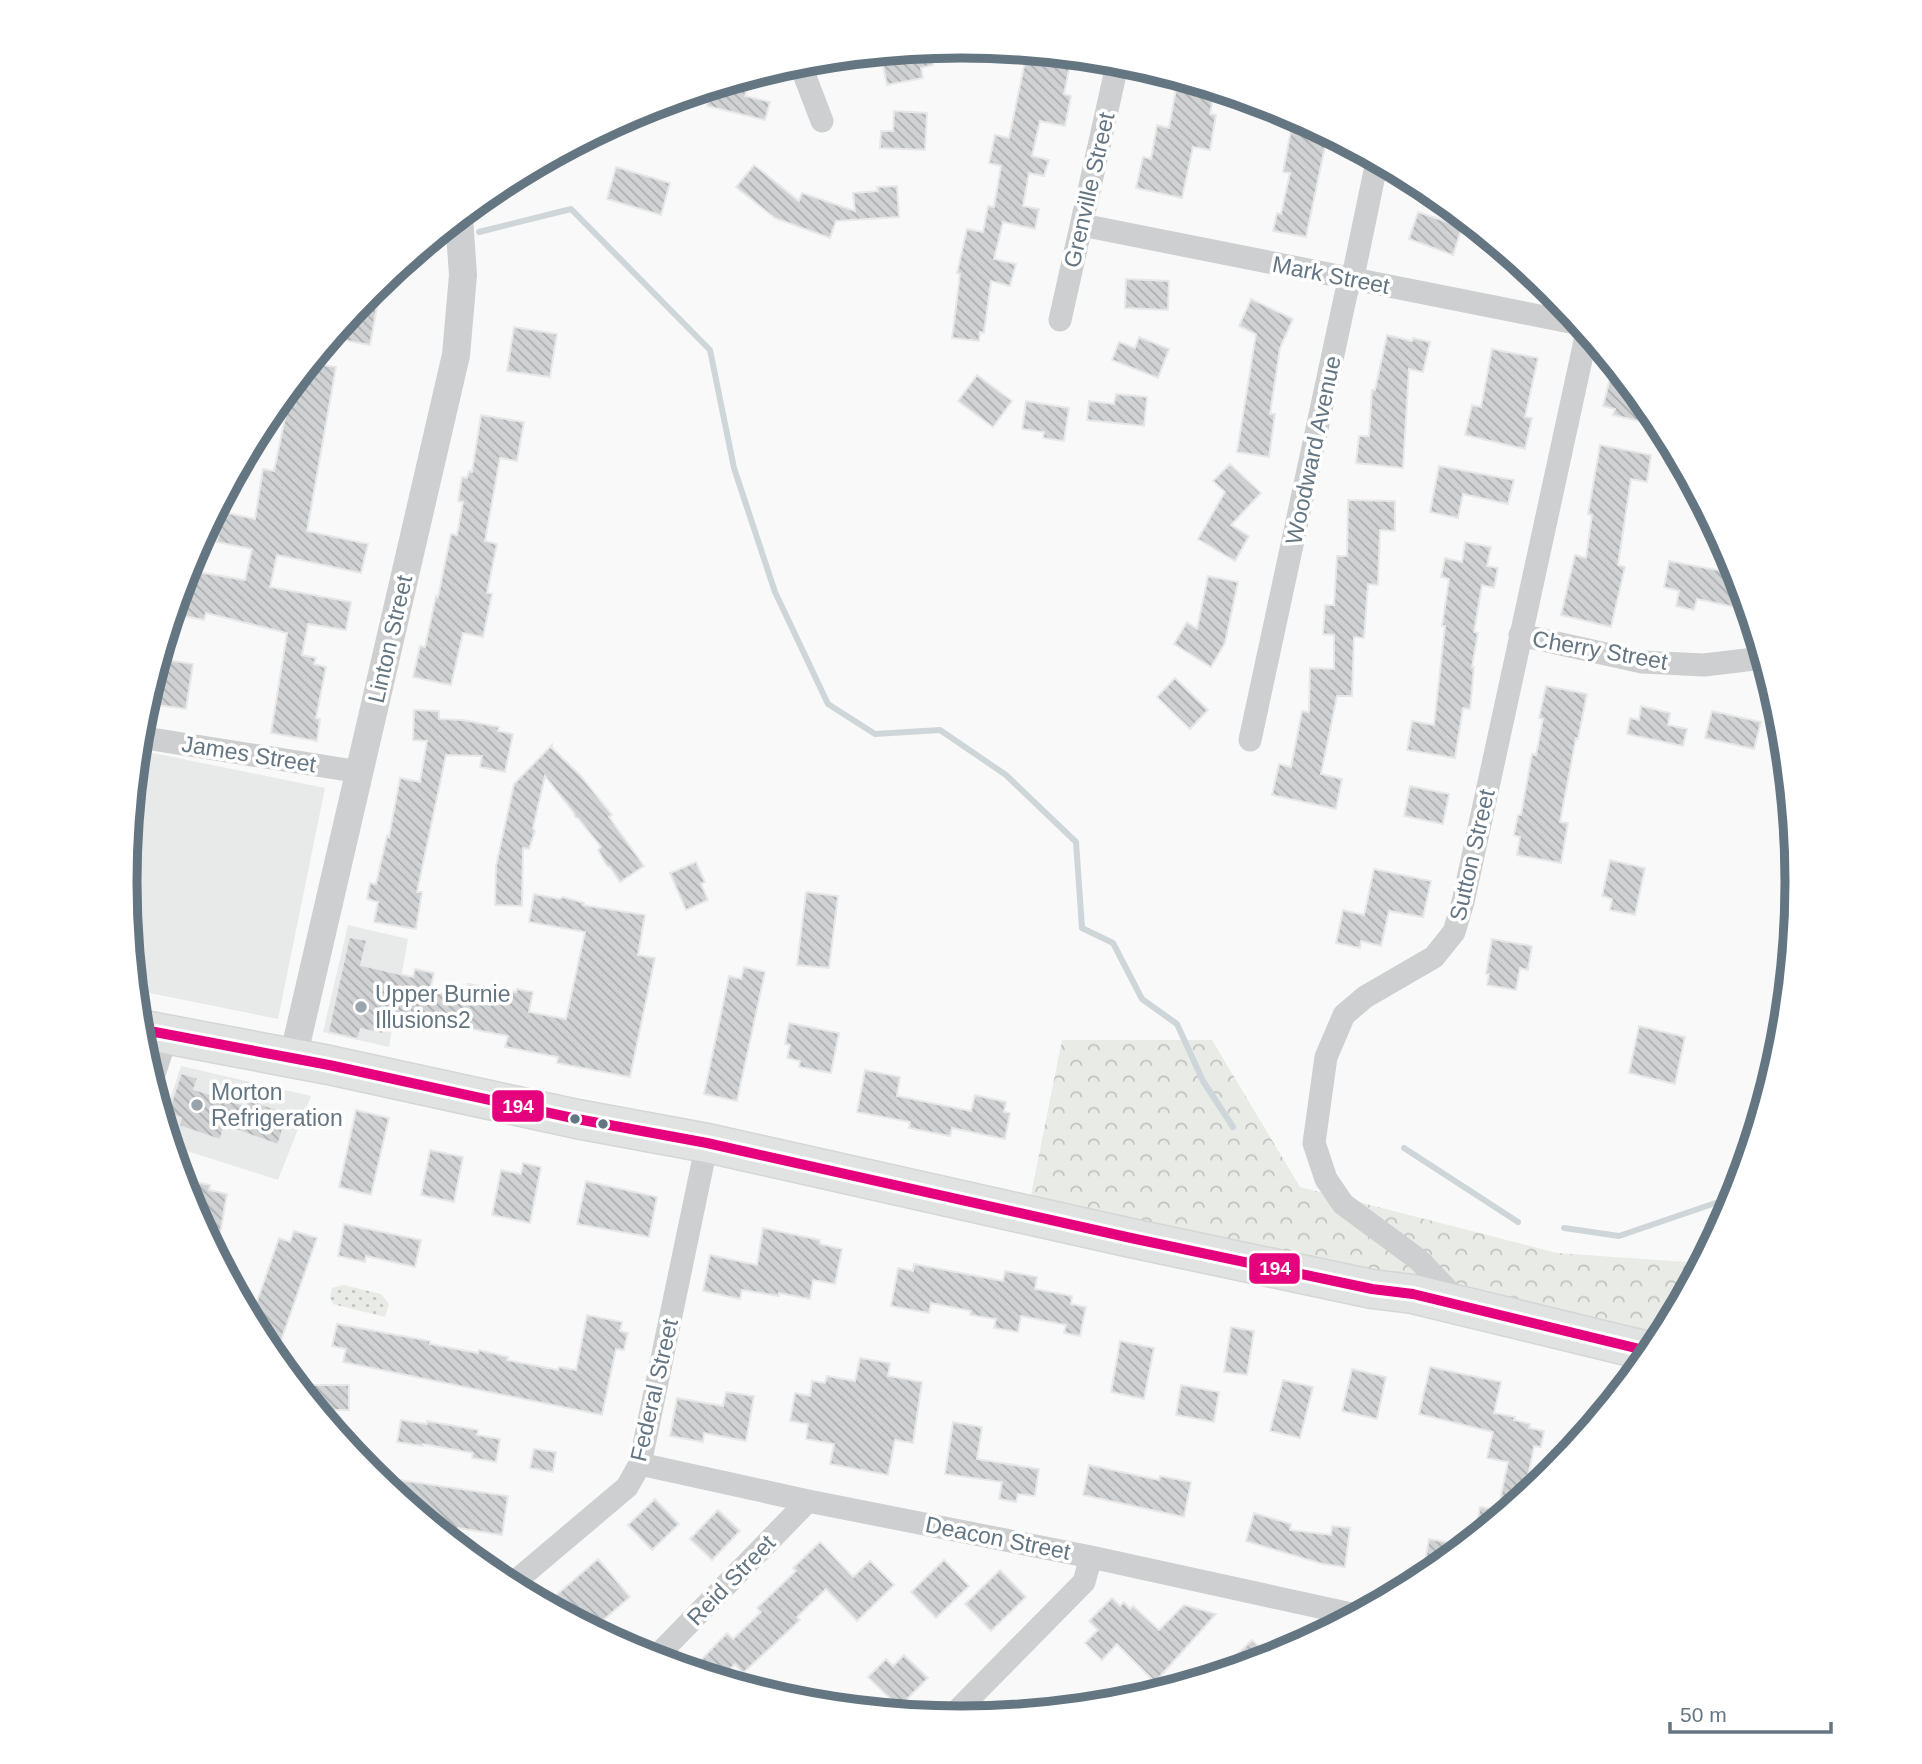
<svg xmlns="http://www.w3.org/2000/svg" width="1922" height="1764" font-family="Helvetica,sans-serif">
<defs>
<pattern id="forest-crowns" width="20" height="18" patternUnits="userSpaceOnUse" patternTransform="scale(1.75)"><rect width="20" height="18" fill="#e8ebe6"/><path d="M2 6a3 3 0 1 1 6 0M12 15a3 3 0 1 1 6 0" fill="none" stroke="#c0c3c0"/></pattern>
<pattern id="park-dots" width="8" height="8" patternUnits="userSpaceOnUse" patternTransform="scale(1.75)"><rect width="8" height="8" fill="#e8ebe6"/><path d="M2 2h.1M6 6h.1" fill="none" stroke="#c0c3c0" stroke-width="1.8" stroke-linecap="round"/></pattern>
<pattern id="building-back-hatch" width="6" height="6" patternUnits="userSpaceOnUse" patternTransform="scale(1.75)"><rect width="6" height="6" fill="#d0d2d3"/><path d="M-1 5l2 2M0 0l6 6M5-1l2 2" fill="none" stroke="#acafb1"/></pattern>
</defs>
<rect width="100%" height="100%" fill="#f9f9f9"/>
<path fill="#e8e9e9" d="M 138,750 L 325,788 L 278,1019 L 135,990 L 125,882 Z
M 348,925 L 408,939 L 389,1047 L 323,1032 Z
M 181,1066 L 311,1096 L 278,1180 L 171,1146 L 163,1120 Z"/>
<path fill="url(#forest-crowns)" d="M 1062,1040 L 1212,1040 L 1300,1187 L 1557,1253 L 1701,1263 L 1656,1347 L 1027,1215 Z"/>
<path fill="url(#park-dots)" d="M 343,1285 L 381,1294 L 389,1304 L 385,1317 L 333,1304 L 330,1298 L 332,1288 Z"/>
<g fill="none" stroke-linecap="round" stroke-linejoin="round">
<path stroke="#ced6d9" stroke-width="6" d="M 479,232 L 571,209 L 710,350 L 734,468 L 775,592 L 828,704 L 875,734 L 940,730 L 1006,775 L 1076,842 L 1082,928 L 1113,943 L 1142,999 L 1177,1024 L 1203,1081 L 1233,1127
M 1404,1148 L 1518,1222
M 1564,1228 L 1619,1236 L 1736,1196"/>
</g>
<path fill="url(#building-back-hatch)" stroke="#e8e8e8" stroke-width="2" d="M 929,49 L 933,65 L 921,68 L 923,78 L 887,85 L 881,56 Z
M 1027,52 L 1072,56 L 1064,94 L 1071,96 L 1065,126 L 1040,121 L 1032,156 L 1049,160 L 1044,176 L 1029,173 L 1023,206 L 1039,209 L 1035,229 L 1003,222 L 994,259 L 1016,264 L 1010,286 L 991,281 L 984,333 L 980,332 L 979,341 L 952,338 L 960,274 L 957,273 L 967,229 L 983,232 L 988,206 L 994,207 L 1001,166 L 989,163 L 995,135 L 1009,138 Z
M 1178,78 L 1215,89 L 1210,114 L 1216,115 L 1210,150 L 1193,147 L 1182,198 L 1136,188 L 1143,157 L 1151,159 L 1157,125 L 1169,128 Z
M 733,81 L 748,85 L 745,96 L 770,102 L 765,120 L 707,106 L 711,88 Z
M 894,111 L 927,113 L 925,150 L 880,148 L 881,131 L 893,131 Z
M 1291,130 L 1327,137 L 1306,237 L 1273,231 L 1277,213 L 1281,214 L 1290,173 L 1283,172 Z
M 754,165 L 799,201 L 802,193 L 855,211 L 853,193 L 878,191 L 877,187 L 897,186 L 899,217 L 836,221 L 830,238 L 775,218 L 736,187 Z
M 616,167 L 670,183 L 661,215 L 607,199 Z
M 1418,212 L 1462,227 L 1453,255 L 1409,239 Z
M 1126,279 L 1169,281 L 1168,310 L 1125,308 Z
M 382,280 L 370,345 L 343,340 L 347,319 L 370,290 Z
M 1251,299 L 1293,319 L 1280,348 L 1270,414 L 1275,414 L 1269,457 L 1237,452 L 1256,334 L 1239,326 Z
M 514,327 L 557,334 L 550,377 L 507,371 Z
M 1387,335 L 1412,341 L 1413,338 L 1430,342 L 1423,372 L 1409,369 L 1403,468 L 1356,463 L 1359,436 L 1369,436 L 1372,390 L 1375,390 Z
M 1139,337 L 1169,349 L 1158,378 L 1112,360 L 1119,342 L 1135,348 Z
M 1492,349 L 1538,358 L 1525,417 L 1532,418 L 1525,449 L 1465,435 L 1472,405 L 1481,407 Z
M 310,363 L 336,367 L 307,531 L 368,544 L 361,573 L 277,555 L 270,587 L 351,602 L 346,630 L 308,624 L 302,655 L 316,658 L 314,664 L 326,667 L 316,718 L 320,719 L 317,741 L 271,733 L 287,633 L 206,613 L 204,620 L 179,615 L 183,593 L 179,592 L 186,570 L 245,580 L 252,549 L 217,542 L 223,512 L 255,519 L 263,469 L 274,471 L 292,385 Z
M 1611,374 L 1624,377 L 1643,401 L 1639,421 L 1613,415 L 1615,409 L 1603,406 Z
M 977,375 L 1012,401 L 993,427 L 958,401 Z
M 1116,394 L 1147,397 L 1144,426 L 1087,420 L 1089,401 L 1114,404 Z
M 1026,401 L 1069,408 L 1064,441 L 1043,438 L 1044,432 L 1022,429 Z
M 481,415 L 524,422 L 517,461 L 500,458 L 485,541 L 497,544 L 487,593 L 492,594 L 483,637 L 463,633 L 451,685 L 413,677 L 420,646 L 425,647 L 436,596 L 438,597 L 451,534 L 457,535 L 463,502 L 458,501 L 462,477 L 467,478 L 469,471 L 472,472 Z
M 1600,445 L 1651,455 L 1647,482 L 1631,479 L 1618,565 L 1625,567 L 1611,627 L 1561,615 L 1575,555 L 1586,558 L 1592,515 L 1588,514 Z
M 1230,464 L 1261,493 L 1231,525 L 1249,536 L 1235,561 L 1198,539 L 1225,492 L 1213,481 Z
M 1439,466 L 1514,480 L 1508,504 L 1463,494 L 1458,518 L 1430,512 Z
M 1348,500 L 1395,501 L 1395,531 L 1380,530 L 1378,585 L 1368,584 L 1364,638 L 1354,637 L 1352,696 L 1337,696 L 1321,774 L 1342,779 L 1336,809 L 1272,795 L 1279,764 L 1291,767 L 1302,711 L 1309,712 L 1310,668 L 1334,669 L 1334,635 L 1323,634 L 1325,605 L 1334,605 L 1337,556 L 1347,556 Z
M 1465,542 L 1491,547 L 1487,566 L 1498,568 L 1494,588 L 1482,585 L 1474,632 L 1478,633 L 1472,667 L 1474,667 L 1470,709 L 1463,708 L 1455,758 L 1407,750 L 1412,721 L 1434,725 L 1445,626 L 1442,626 L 1449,579 L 1441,577 L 1445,558 L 1462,562 Z
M 1669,561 L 1738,574 L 1748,610 L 1697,599 L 1694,610 L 1676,606 L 1679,591 L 1664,587 Z
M 1208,576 L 1238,582 L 1225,643 L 1211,667 L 1174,644 L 1187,622 L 1197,629 Z
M 167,660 L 193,664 L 186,709 L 157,705 L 158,692 L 153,691 L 156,670 L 165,672 Z
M 1175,678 L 1208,710 L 1190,729 L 1157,697 Z
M 1546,686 L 1587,694 L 1578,739 L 1576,738 L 1560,822 L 1568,823 L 1561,863 L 1517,855 L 1520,837 L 1514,835 L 1518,815 L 1521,815 L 1532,754 L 1536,755 L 1543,719 L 1539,718 Z
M 1641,706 L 1670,713 L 1668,725 L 1687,729 L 1683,746 L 1627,734 L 1630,718 L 1639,720 Z
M 414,710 L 439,711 L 439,719 L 463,720 L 499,727 L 498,731 L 513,734 L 505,772 L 480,767 L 482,756 L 446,755 L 417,892 L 422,892 L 416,929 L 374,922 L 378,902 L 367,899 L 370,883 L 376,884 L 387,836 L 389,837 L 400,778 L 420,782 L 427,741 L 413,740 Z
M 1712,711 L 1761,722 L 1754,749 L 1705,738 Z
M 552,745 L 552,748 L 580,775 L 612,815 L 609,817 L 644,866 L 620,882 L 610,867 L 607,866 L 598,850 L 601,847 L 578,818 L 575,817 L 574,813 L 545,776 L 533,828 L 535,831 L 529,849 L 523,848 L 522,906 L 495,905 L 496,866 L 514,784 Z
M 1410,786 L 1449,794 L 1443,824 L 1404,816 Z
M 1610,860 L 1645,868 L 1635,915 L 1610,910 L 1612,899 L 1602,896 Z
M 696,862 L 705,882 L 701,884 L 708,900 L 686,910 L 670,873 Z
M 1374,869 L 1431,881 L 1423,917 L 1389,911 L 1381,946 L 1361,941 L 1360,948 L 1336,943 L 1343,910 L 1364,915 Z
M 806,892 L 838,896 L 829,968 L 797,965 Z
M 534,894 L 559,899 L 563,897 L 584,903 L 583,905 L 645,915 L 638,955 L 655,958 L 630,1077 L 557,1063 L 558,1057 L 505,1047 L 508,1036 L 388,1013 L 383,1034 L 361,1029 L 358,1039 L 328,1032 L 349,937 L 367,940 L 361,965 L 413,977 L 415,969 L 434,973 L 430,991 L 465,999 L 468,984 L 516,992 L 517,989 L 533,992 L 529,1012 L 566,1019 L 585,932 L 529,922 Z
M 1492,939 L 1532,946 L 1528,970 L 1520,968 L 1516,990 L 1487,985 L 1489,974 L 1486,974 Z
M 744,967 L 765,972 L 737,1101 L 704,1094 L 729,976 L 741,979 Z
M 789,1023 L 839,1033 L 831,1073 L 799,1067 L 800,1061 L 787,1058 L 790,1045 L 785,1044 Z
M 1639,1026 L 1685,1037 L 1675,1084 L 1629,1073 Z
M 865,1070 L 900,1077 L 897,1096 L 971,1111 L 975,1095 L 1006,1102 L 1004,1112 L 1010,1113 L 1005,1139 L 952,1128 L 950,1136 L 909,1128 L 910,1122 L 857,1112 Z
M 181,1073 L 198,1078 L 194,1089 L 244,1105 L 246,1099 L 276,1109 L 273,1116 L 286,1120 L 278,1145 L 225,1126 L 220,1140 L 179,1126 L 181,1118 L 168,1113 Z
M 356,1110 L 389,1118 L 371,1195 L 339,1187 Z
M 430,1150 L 463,1157 L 454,1202 L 421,1195 Z
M 523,1163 L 541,1167 L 530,1223 L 492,1215 L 501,1170 L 521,1174 Z
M 190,1181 L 210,1185 L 209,1190 L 227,1194 L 220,1235 L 204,1232 L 187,1199 Z
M 586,1181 L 657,1197 L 649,1237 L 577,1224 Z
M 344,1224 L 421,1240 L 415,1267 L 366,1256 L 365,1262 L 338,1256 Z
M 763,1228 L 820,1240 L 820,1244 L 842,1249 L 835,1284 L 813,1280 L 810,1299 L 779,1293 L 779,1296 L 742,1290 L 740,1299 L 703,1291 L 710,1255 L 757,1265 Z
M 294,1231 L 317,1238 L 277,1352 L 265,1346 L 251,1319 L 279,1238 L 290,1242 Z
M 914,1264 L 1003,1281 L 1005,1271 L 1037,1277 L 1035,1289 L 1072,1296 L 1071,1304 L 1086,1307 L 1080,1336 L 1064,1333 L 1066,1325 L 1021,1316 L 1018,1332 L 994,1328 L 996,1319 L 970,1315 L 971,1311 L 931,1303 L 929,1313 L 891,1306 L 898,1268 L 913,1271 Z
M 587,1315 L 622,1322 L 620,1331 L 628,1333 L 624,1350 L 616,1349 L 615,1354 L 602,1415 L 343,1362 L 346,1349 L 332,1346 L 337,1324 L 430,1341 L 430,1344 L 478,1353 L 479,1350 L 508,1357 L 507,1360 L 558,1370 L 559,1367 L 576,1370 Z
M 1231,1327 L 1254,1331 L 1247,1375 L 1224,1372 Z
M 1120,1341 L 1154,1348 L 1144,1399 L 1111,1392 Z
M 860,1358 L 890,1363 L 888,1376 L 922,1382 L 913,1443 L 895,1440 L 888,1475 L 830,1464 L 834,1444 L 806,1439 L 808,1424 L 790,1421 L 795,1393 L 810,1396 L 812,1381 L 825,1383 L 827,1376 L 855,1381 Z
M 1430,1367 L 1501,1382 L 1494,1413 L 1515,1417 L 1514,1420 L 1530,1424 L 1529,1428 L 1544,1431 L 1541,1447 L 1534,1446 L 1524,1497 L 1474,1538 L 1480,1507 L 1498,1510 L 1508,1462 L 1487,1458 L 1493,1432 L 1419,1414 Z
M 1352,1369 L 1386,1377 L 1377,1419 L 1342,1411 Z
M 1283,1380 L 1313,1387 L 1300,1438 L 1270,1431 Z
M 297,1385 L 349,1385 L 349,1410 L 317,1410 Z
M 1181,1385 L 1219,1392 L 1214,1422 L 1176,1415 Z
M 726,1392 L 754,1396 L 746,1441 L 704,1433 L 703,1442 L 670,1436 L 677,1398 L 723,1406 Z
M 401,1420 L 427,1424 L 427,1421 L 478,1430 L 477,1435 L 500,1439 L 496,1462 L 472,1458 L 473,1453 L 423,1444 L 423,1446 L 397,1442 Z
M 953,1422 L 982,1427 L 977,1459 L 1039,1469 L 1035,1496 L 1018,1494 L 1016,1502 L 999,1499 L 1002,1482 L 945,1474 Z
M 534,1449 L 556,1452 L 553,1472 L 530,1468 Z
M 1089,1465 L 1159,1480 L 1160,1476 L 1191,1482 L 1184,1517 L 1083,1495 Z
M 372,1476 L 508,1496 L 502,1535 L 458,1528 L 456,1544 Z
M 655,1499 L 679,1524 L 652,1550 L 628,1525 Z
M 718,1510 L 740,1531 L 712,1560 L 690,1539 Z
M 1254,1513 L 1291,1524 L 1290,1530 L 1331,1535 L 1332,1526 L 1350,1528 L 1345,1567 L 1323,1564 L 1246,1541 Z
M 1429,1539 L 1465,1545 L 1422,1579 Z
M 820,1542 L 853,1577 L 870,1561 L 894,1585 L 857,1621 L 826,1589 L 797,1617 L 800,1620 L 743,1673 L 735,1664 L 720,1679 L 701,1660 L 727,1633 L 733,1639 L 761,1612 L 757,1608 L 796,1571 L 793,1568 Z
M 598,1559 L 630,1597 L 593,1629 L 546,1604 Z
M 944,1560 L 969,1586 L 936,1618 L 911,1592 Z
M 1000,1570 L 1026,1597 L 991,1631 L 965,1604 Z
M 1112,1598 L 1120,1606 L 1124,1602 L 1130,1609 L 1133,1606 L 1159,1630 L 1184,1605 L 1216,1614 L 1155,1682 L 1117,1644 L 1102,1660 L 1085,1643 L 1098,1630 L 1089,1621 Z
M 1252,1640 L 1270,1658 L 1217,1674 Z
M 904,1655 L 928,1678 L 899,1707 L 868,1677 L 886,1659 L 893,1666 Z"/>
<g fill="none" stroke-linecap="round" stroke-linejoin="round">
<g stroke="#d5d6d6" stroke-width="41">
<path id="trunk" d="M 139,1029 L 329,1065 L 577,1119 L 707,1143 L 1131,1238 L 1372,1289 L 1413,1294 L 1652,1352"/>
</g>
<path stroke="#cecfd0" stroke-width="23" d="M 799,61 L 822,121
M 1082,225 L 1580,324
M 1060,320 L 1118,61
M 1520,635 L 1642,662 L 1704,665 L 1763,658
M 139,737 L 360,772
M 1250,740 L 1346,294 L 1355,267 L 1377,161
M 152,1081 L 167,1034
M 1458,1301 L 1419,1260 L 1343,1204 L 1326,1179 L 1314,1143 L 1326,1057 L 1344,1015 L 1365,997 L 1434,957 L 1454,932 L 1463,902 L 1587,332
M 640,1464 L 808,1501 L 1091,1557 L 1356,1615
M 511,1585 L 627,1487 L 640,1464 L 707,1143
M 654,1659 L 808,1501
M 951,1717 L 1084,1582 L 1091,1557"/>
<path stroke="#cecfd0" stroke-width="28" d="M 293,1058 L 456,355 L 463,275 L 459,217"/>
<use href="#trunk" stroke="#e1e2e2" stroke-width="38"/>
<g stroke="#fff" stroke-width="16">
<path id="bus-1" d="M 139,1029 L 329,1065 L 577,1119 L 707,1143 L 1131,1238 L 1372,1289 L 1413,1294 L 1652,1352"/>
</g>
<use href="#bus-1" stroke="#e5007d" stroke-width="10"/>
</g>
<g fill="#99a4ac" stroke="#fff" stroke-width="2.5">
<circle cx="361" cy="1007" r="7"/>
<circle cx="197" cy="1105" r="7"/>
</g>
<g fill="#657683" stroke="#fff" stroke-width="2.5">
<circle cx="575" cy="1119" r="6"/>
<circle cx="603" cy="1124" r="6"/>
</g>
<g text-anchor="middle" stroke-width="7" stroke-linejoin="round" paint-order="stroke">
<g font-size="23" fill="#657683" stroke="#fff">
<text transform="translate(1089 190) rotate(-77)" y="8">Grenville Street</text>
<text transform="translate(1331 275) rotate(11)" y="8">Mark Street</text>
<text transform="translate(1313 450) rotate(-78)" y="8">Woodward Avenue</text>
<text transform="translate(390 639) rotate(-77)" y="8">Linton Street</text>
<text transform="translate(1600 650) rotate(10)" y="8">Cherry Street</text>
<text transform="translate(249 754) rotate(9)" y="8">James Street</text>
<text transform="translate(1472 855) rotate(-77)" y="8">Sutton Street</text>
<text transform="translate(654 1390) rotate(-77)" y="8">Federal Street</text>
<text transform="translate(998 1538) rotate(11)" y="8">Deacon Street</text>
<text transform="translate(731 1580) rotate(-46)" y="8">Reid Street</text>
</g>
<g font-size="23" fill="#657683" stroke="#fff" text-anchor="start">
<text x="375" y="1002">Upper Burnie<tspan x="375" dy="26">Illusions2</tspan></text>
<text x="211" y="1100">Morton<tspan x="211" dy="26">Refrigeration</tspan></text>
</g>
</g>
<path d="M0 0H1922V1764H0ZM137 882a824 824 0 1 1 1648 0a824 824 0 1 1-1648 0Z" fill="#fff" fill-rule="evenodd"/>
<path fill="none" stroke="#657683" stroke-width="9" d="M137 882a824 824 0 1 1 1648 0a824 824 0 1 1-1648 0Z"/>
<g stroke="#fff" stroke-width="2.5">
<rect x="491" y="1089" width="54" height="34" rx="7" fill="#e5007d"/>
<rect x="1248" y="1252" width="53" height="33" rx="7" fill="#e5007d"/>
</g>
<g font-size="19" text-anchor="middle" font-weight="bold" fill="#fff">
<text x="518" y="1113">194</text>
<text x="1275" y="1275">194</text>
</g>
<path d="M1670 1722v10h161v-10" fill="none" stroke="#657683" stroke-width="3.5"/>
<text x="1680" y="1722" font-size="21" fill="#657683" stroke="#ffffff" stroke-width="5" paint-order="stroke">50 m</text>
</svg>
